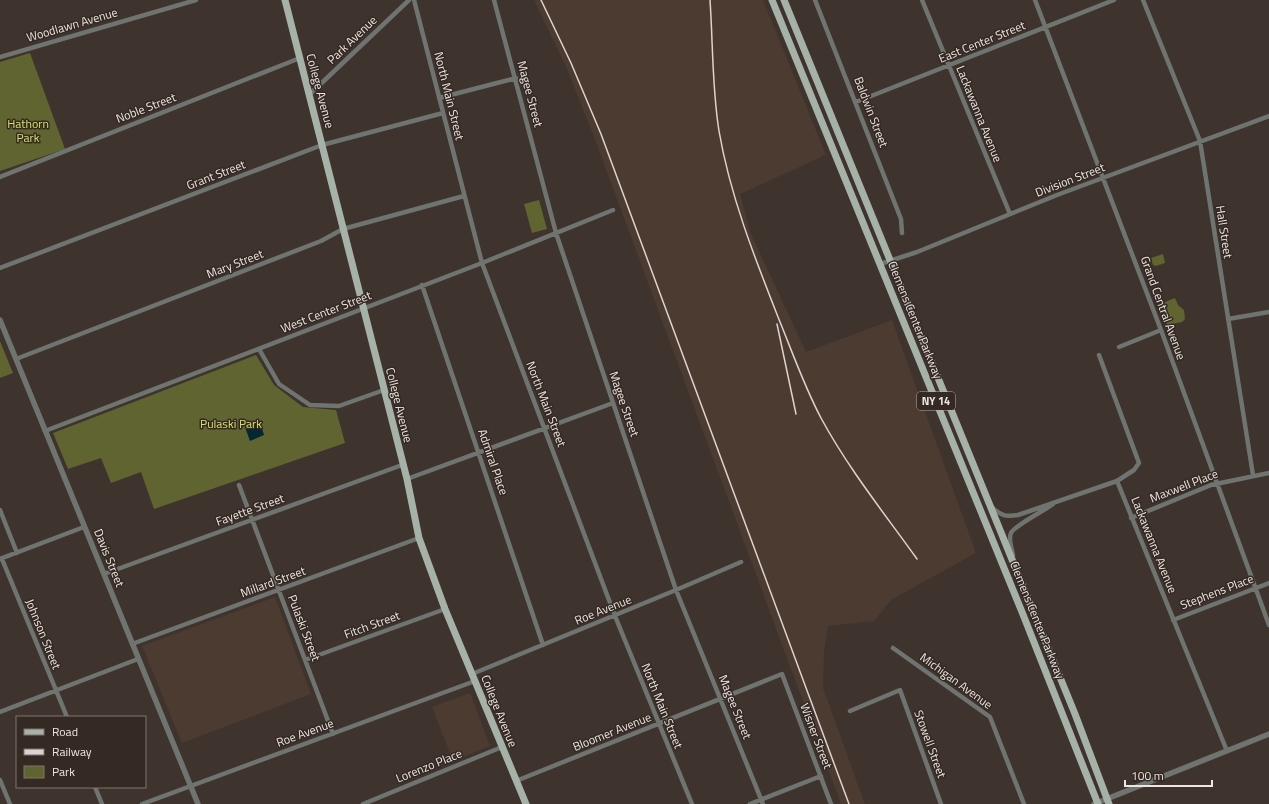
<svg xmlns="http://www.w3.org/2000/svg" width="1269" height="804" font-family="'Titillium Web',sans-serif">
<rect width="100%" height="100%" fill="#3f332d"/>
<path fill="#4c3b31" d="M 534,0 L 763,0 L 826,155 L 740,194 L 751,234 L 806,352 L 892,320 L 976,553 L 891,600 L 874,621 L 828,626 L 824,653 L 823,688 L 865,804 L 841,804 L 594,137 L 567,69 Z
M 275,597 L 311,694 L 182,743 L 142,646 Z
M 470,693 L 490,746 L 453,761 L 432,707 Z"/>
<path fill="#5f6430" d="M 30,53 L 65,149 L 0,171 L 0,62 Z
M 539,200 L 547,229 L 532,233 L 524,204 Z
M 1163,254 L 1165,263 L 1156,266 L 1153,265 L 1151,258 Z
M 1175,298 L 1178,305 L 1184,310 L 1185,319 L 1182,322 L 1167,325 L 1160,304 Z
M 0,341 L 13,373 L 0,378 Z
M 256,355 L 274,385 L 303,407 L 336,410 L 345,443 L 154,509 L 141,472 L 111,483 L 101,458 L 68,469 L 53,433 Z"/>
<path fill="#042734" d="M 260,422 L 264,435 L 250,441 L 245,427 Z"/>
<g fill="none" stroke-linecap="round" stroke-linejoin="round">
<path stroke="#6f7470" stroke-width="4.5" d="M 414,0 L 482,263 L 615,616 L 692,804
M 494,0 L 556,233 L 676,590 L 763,804
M 815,0 L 901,219 L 902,233
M 922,0 L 1010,214
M 1035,0 L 1161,330 L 1269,625
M 1143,0 L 1200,141 L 1253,475
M 0,57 L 196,0
M 309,95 L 409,0
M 439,98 L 516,78
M 856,102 L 1114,0
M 0,177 L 300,58
M 880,264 L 917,252 L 1057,195 L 1269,116
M 0,268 L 322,145 L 443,113
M 422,285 L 543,645
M 1228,319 L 1269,312
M 1119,347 L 1161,330
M 259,349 L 279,384 L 310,405 L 339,406 L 384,390
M 1099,355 L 1139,463 L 1134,470 L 1117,481 L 1227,751
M 16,359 L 321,241 L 343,229 L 464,196
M 45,431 L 482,263 L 613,210
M 407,479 L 613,403
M 239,485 L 333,734
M 992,507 C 1001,516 1006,517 1018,515 L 1117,481
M 0,510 L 17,553
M 1131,518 L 1211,485 L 1269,473
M 1013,555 C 1012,549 1008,539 1011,533 C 1015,525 1044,511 1053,504
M 0,559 L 84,527
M 2,559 L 67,717
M 104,574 L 402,465
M 1173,620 L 1269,583
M 132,644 L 419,538
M 893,648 L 990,717 L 1024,804
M 305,660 L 445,609
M 472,674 L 676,590 L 741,562
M 850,711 L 900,690 L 941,804
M 0,712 L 138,659
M 0,780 L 10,804
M 516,781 L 782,674 L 831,804
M 95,787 L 102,804
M 142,804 L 475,681
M 363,804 L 502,747
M 750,804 L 821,776"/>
<path stroke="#6f7470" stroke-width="5.5" d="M 0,320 L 198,804
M 1094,804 L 1269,734"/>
<path stroke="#a6b1a8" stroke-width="7" d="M 285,0 L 407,479 L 419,538 L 445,609 L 526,804
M 772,0 L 1022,612 L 1098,804
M 784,0 L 1075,714 L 1109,804"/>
<path stroke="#dcd4d0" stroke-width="1.5" d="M 541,0 L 571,63 L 601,134 L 849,804
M 710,0 C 713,43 712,88 719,131 C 730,195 754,256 778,317 C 792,351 804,386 821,418 C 848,468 884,513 917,559
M 777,324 L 796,414"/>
</g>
<g text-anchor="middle" stroke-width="3" stroke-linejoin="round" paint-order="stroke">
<rect fill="#342923" stroke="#b6ada9" stroke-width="1" x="917" y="392" width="38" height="18" rx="3"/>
<g font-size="11" font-weight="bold" fill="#ede6e2">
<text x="936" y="405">NY 14</text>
</g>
<g font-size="12" fill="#ede6e2" stroke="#342923">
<text transform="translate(72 25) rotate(-16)" y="4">Woodlawn Avenue</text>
<text transform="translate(352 40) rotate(-44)" y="4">Park Avenue</text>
<text transform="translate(982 42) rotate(-22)" y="4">East Center Street</text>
<text transform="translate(320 91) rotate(75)" y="4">College Avenue</text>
<text transform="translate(530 94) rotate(75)" y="4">Magee Street</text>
<text transform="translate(449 96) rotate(76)" y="4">North Main Street</text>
<text transform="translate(146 108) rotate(-21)" y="4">Noble Street</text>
<text transform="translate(871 112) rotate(69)" y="4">Baldwin Street</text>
<text transform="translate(979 114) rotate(68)" y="4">Lackawanna Avenue</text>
<text transform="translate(216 175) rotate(-21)" y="4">Grant Street</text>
<text transform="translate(1070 180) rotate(-21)" y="4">Division Street</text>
<text transform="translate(1224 232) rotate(81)" y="4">Hall Street</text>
<text transform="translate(235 264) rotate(-21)" y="4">Mary Street</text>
<text transform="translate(1163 308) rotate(70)" y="4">Grand Central Avenue</text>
<text transform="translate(326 312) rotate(-21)" y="4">West Center Street</text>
<text transform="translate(915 320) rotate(68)" y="4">Clemens Center Parkway</text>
<text transform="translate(546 404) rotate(69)" y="4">North Main Street</text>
<text transform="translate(624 404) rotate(71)" y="4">Magee Street</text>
<text transform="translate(399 405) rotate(76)" y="4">College Avenue</text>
<text transform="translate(493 462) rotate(71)" y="4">Admiral Place</text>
<text transform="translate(1184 486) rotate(-21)" y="4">Maxwell Place</text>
<text transform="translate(250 510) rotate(-20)" y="4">Fayette Street</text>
<text transform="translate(1154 545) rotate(68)" y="4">Lackawanna Avenue</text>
<text transform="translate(109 558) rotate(68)" y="4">Davis Street</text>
<text transform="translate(273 582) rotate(-20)" y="4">Millard Street</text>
<text transform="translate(1217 592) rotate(-21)" y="4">Stephens Place</text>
<text transform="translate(603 610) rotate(-22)" y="4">Roe Avenue</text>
<text transform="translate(1037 620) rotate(68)" y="4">Clemens Center Parkway</text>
<text transform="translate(372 625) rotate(-20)" y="4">Fitch Street</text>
<text transform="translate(304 628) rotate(69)" y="4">Pulaski Street</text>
<text transform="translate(43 634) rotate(68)" y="4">Johnson Street</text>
<text transform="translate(956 681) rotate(36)" y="4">Michigan Avenue</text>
<text transform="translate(662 706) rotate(68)" y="4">North Main Street</text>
<text transform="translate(735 707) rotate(68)" y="4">Magee Street</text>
<text transform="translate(499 711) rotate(68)" y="4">College Avenue</text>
<text transform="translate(612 732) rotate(-22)" y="4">Bloomer Avenue</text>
<text transform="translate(305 733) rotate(-20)" y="4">Roe Avenue</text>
<text transform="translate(816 736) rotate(69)" y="4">Wisner Street</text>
<text transform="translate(930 744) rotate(70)" y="4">Stowell Street</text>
<text transform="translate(429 766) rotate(-22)" y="4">Lorenzo Place</text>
</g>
<g font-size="12" fill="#d6e268" stroke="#342923">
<text x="28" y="128">Hathorn<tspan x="28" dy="14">Park</tspan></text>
<text x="231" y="428">Pulaski Park</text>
</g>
</g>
<rect x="16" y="716" width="130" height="72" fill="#342923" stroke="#7e756f"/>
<rect x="24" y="729" width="20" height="6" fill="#a6b1a8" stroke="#7e756f"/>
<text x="52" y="736" font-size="12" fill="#ede6e2">Road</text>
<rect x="24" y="749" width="20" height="6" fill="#dcd4d0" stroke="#7e756f"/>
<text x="52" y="756" font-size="12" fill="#ede6e2">Railway</text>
<rect x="24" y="766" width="20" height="12" fill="#5f6430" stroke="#7e756f"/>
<text x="52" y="776" font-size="12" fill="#ede6e2">Park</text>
<path d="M1125 780v6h87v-6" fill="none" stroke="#ede6e2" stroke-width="2"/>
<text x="1131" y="780" font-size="12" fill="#ede6e2" stroke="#342923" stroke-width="3" paint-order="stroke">100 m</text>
</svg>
